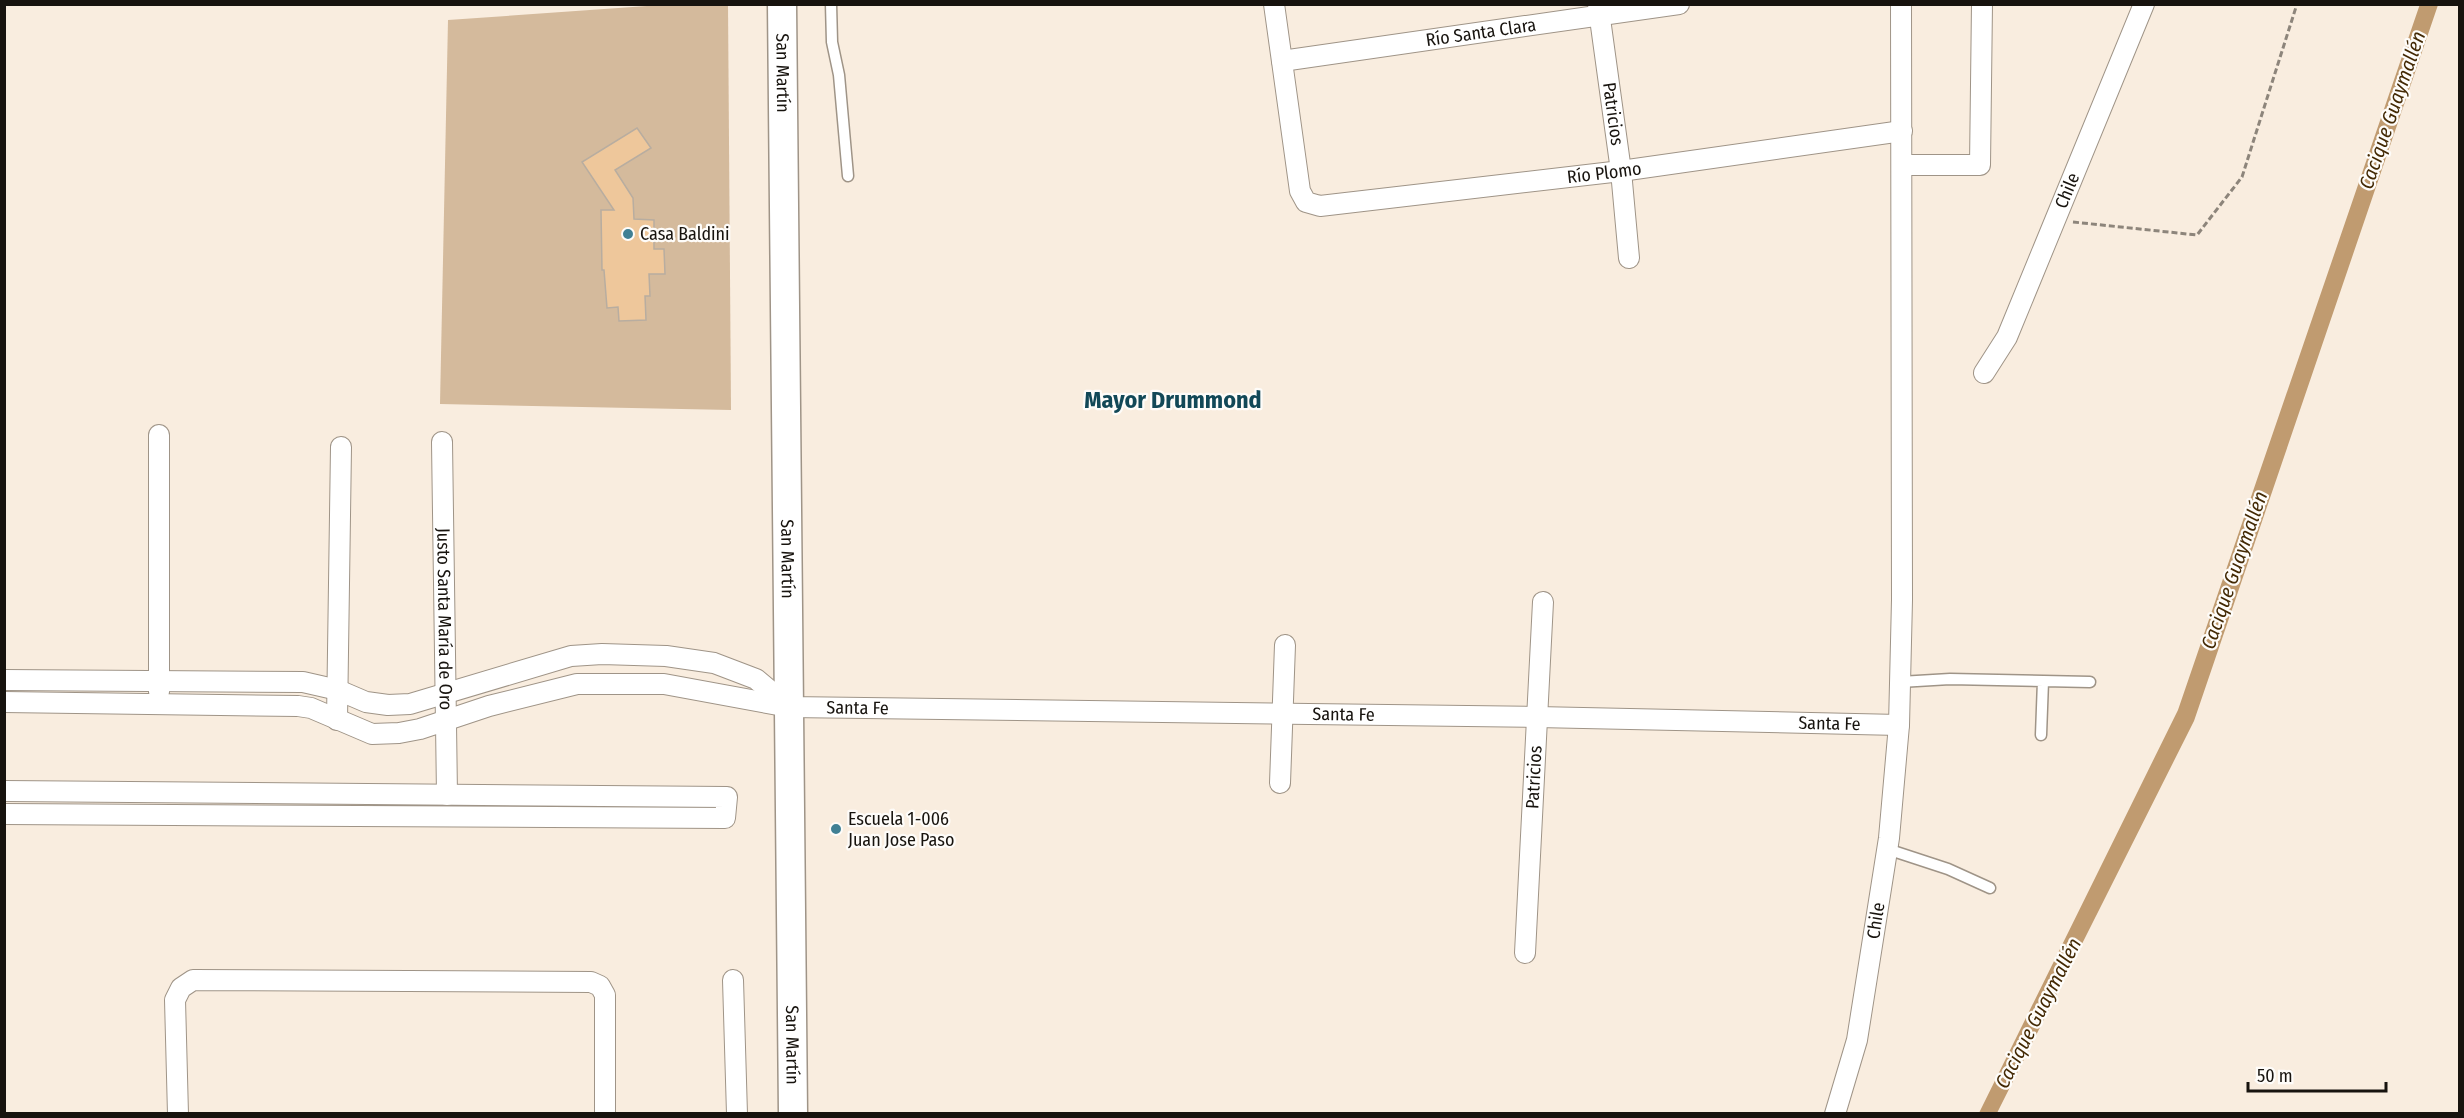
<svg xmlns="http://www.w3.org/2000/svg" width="2464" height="1118" font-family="'Fira Sans Condensed',sans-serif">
<rect width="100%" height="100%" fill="#f9eddf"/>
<path fill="#d4ba9c" d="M 661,5 L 728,5 L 731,410 L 440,404 L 448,20 Z"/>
<path fill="#c09b70" d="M 2420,4 L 2438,5 L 2194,721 L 1997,1113 L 1979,1113 L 2178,710 Z"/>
<path fill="#eec79b" stroke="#b8ada0" stroke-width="1.5" d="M 637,128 L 651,148 L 615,170 L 633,198 L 634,219 L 654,220 L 654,249 L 664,249 L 665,274 L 649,274 L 650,296 L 645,296 L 646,320 L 619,321 L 618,307 L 607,308 L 604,270 L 602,270 L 601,210 L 614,210 L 582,162 Z"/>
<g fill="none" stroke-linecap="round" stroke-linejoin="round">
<g stroke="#9f9487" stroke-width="13">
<path id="lane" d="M 831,4 L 832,42 L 839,75 L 848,176
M 1900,682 L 1950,679 L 2090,682
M 2041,735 L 2043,681
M 1887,849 L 1948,869 L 1990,888"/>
</g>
<g stroke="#9f9487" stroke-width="22">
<g id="street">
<path id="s1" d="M 1274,4 L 1300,191 L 1306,202 L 1320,206 L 1621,171 L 1902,131"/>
<path id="s2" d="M 1598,4 L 1621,171 L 1629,258"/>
<path id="s3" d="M 1282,61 L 1679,4"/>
<path d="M 1902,165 L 1980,165 L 1982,4"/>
<path id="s4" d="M 1984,373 L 2007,337 L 2144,4"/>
<path d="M 159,435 L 159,692"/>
<path id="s5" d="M 442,442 L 447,795"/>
<path d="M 4,680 L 303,682 L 338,690 L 366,702 L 388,705 L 410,704 L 571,656 L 602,654 L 666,656 L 714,663 L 756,679 L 787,705"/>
<path id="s6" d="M 4,702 L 298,706 L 311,708 L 372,734 L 399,733 L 420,729 L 489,706 L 577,684 L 664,684 L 789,707 L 1537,717 L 1899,725"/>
<path d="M 337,720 L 341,447"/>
<path d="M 1280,783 L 1285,645"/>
<path d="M 4,791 L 727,797 L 725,818 L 4,814"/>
<path id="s7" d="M 1525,953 L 1543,602"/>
<path d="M 733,980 L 737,1114"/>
<path d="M 178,1114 L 175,1000 L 181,988 L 193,980 L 591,982 L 600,986 L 605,995 L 605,1114"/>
<path id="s8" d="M 1835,1114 L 1857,1040 L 1889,838 L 1899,725 L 1902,600 L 1901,4"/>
</g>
</g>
<g stroke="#9f9487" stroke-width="31">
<g id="secondary">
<path id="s9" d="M 782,4 L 793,1114"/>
</g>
</g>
<path stroke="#8d857b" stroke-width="3" stroke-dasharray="6 3" stroke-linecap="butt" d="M 2073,222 L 2197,235 L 2242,177 L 2297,4"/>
<use href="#lane" stroke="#fff" stroke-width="10"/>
<use href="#street" stroke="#fff" stroke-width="20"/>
<use href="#secondary" stroke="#fff" stroke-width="28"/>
</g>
<g fill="#408094" stroke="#fefcf9" stroke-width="2">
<circle cx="628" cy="234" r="6"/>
<circle cx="836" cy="829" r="6"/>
</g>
<g text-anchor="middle" stroke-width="4.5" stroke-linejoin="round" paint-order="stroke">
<g font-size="18" fill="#17130e" stroke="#fefcf9">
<text dy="6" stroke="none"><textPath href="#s3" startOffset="201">Río Santa Clara</textPath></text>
<text dy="6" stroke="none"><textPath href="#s9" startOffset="69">San Martín</textPath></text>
<text dy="6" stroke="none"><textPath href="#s2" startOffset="111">Patricios</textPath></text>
<text dy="6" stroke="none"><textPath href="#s1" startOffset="502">Río Plomo</textPath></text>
<text dy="6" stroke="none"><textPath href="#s4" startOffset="201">Chile</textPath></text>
<text dy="6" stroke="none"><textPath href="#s9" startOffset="555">San Martín</textPath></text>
<text dy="6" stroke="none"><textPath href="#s5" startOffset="177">Justo Santa María de Oro</textPath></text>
<text dy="6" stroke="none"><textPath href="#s6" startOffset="868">Santa Fe</textPath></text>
<text dy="6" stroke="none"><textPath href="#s6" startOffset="1354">Santa Fe</textPath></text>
<text dy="6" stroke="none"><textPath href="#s6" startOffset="1840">Santa Fe</textPath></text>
<text dy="6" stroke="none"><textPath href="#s7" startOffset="176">Patricios</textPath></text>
<text dy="6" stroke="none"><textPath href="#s8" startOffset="198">Chile</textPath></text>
<text dy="6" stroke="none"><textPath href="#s9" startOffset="1041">San Martín</textPath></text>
</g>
<g font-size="18" fill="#17130e" stroke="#fefcf9" text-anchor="start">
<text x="640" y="240">Casa Baldini</text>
<text x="848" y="825">Escuela 1-006<tspan x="848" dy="21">Juan Jose Paso</tspan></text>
</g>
<g font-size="20" font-style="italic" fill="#432904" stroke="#fefcf9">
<text transform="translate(2392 110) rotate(-71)" y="7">Cacique Guaymallén</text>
<text transform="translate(2234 570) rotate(-71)" y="7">Cacique Guaymallén</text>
<text transform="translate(2038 1013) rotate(-63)" y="7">Cacique Guaymallén</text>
</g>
<g font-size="24" font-weight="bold" fill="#124857" stroke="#fefcf9">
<text x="1173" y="408">Mayor Drummond</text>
</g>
</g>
<rect width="2464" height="1118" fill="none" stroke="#17130e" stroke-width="12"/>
<path d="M2248 1082v9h138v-9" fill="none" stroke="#17130e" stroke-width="3"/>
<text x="2257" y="1082" font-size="18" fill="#17130e" stroke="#fefcf9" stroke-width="4.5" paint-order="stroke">50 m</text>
</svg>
